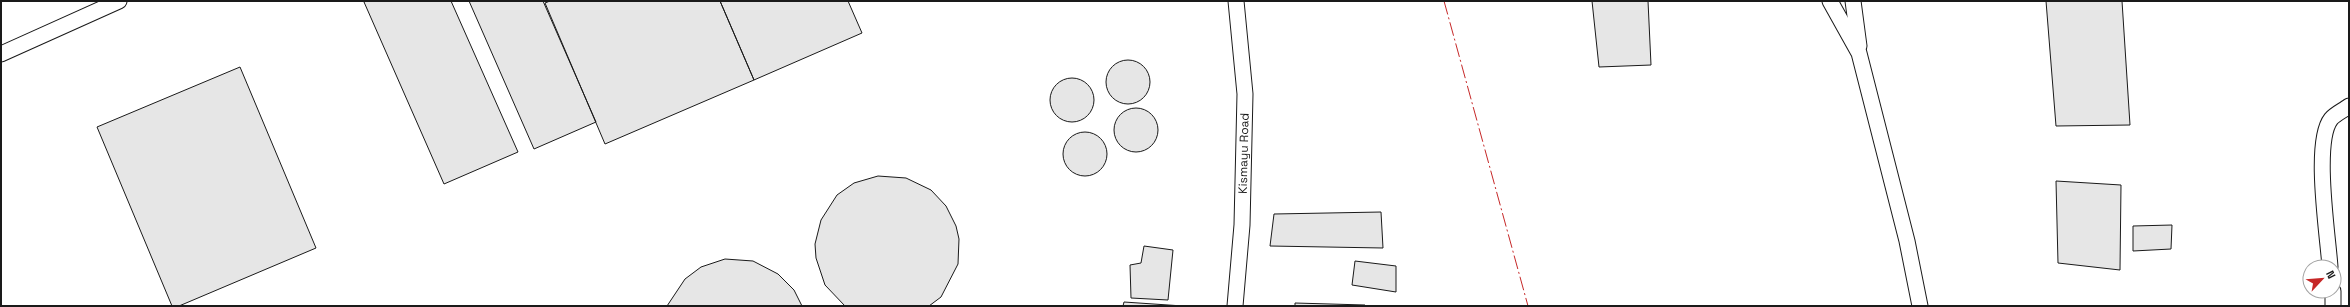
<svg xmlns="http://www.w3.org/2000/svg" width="2350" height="307" font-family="'Space Grotesk',sans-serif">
<rect width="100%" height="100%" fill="#fff"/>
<path fill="#e6e6e6" stroke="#1a1a1a" d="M 366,1 L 451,1 L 518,152 L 444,184 L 364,2 Z
M 469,1 L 543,1 L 596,122 L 534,149 Z
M 550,1 L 720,1 L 754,80 L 605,144 L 545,3 Z
M 720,1 L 848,1 L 862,33 L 754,80 Z
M 1592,1 L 1648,1 L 1651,65 L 1599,67 Z
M 2046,1 L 2122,1 L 2130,125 L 2056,126 Z
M1106 82a22 22 0 1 1 44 0a22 22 0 1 1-44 0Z
M 240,67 L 316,248 L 179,306 L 172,306 L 97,127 Z
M1050 100a22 22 0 1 1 44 0a22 22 0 1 1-44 0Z
M1114 130a22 22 0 1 1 44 0a22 22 0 1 1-44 0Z
M1063 154a22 22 0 1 1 44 0a22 22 0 1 1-44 0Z
M 878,176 L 906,178 L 931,190 L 946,206 L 956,226 L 959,239 L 958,264 L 941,297 L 929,306 L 845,306 L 825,285 L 816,258 L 815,244 L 821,220 L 837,195 L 854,183 Z
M 2056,181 L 2121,185 L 2120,270 L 2058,263 Z
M 1381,212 L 1383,248 L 1270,246 L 1274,214 Z
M 2172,225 L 2171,249 L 2133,251 L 2133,226 Z
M 1144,246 L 1173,250 L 1168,300 L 1131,298 L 1130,265 L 1141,263 Z
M 725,259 L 753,261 L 778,274 L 794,290 L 802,306 L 667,306 L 685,279 L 701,267 Z
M 1355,261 L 1396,266 L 1396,292 L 1352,285 Z
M 1124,302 L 1183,306 L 1123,306 Z
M 1295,303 L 1365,305 L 1365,306 L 1295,306 Z"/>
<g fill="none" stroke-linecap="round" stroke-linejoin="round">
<g stroke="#1a1a1a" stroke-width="17">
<g id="lane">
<path d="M 1830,1 L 1859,53 L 1907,241 L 1920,306"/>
<path d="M 1853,1 L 1859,46"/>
<path d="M 1,54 L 119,1"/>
<path d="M 2330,267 C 2328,236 2313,142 2331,119 C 2335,114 2344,110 2349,106"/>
<path d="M 2333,291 L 2333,306"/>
<path id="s1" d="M 1235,306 L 1242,225 L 1245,94 L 1236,1"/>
</g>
</g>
<use href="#lane" stroke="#fff" stroke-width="15"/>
<path stroke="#c62828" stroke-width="1" stroke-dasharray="14 3 2 3" stroke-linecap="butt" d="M 1444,1 L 1528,306"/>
</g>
<g text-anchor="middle" stroke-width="3" stroke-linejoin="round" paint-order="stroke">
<g font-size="12" fill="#1a1a1a" stroke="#fff">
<text dy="4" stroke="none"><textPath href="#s1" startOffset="153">Kismayu Road</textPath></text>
</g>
</g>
<rect width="2350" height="307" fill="none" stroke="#1a1a1a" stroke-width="4"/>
<g transform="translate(2322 279) rotate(64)"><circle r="19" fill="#ffffff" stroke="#a3a3a3"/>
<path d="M0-3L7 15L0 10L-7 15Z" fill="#c62828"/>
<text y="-6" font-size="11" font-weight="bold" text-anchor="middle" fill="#1a1a1a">N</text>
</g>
</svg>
